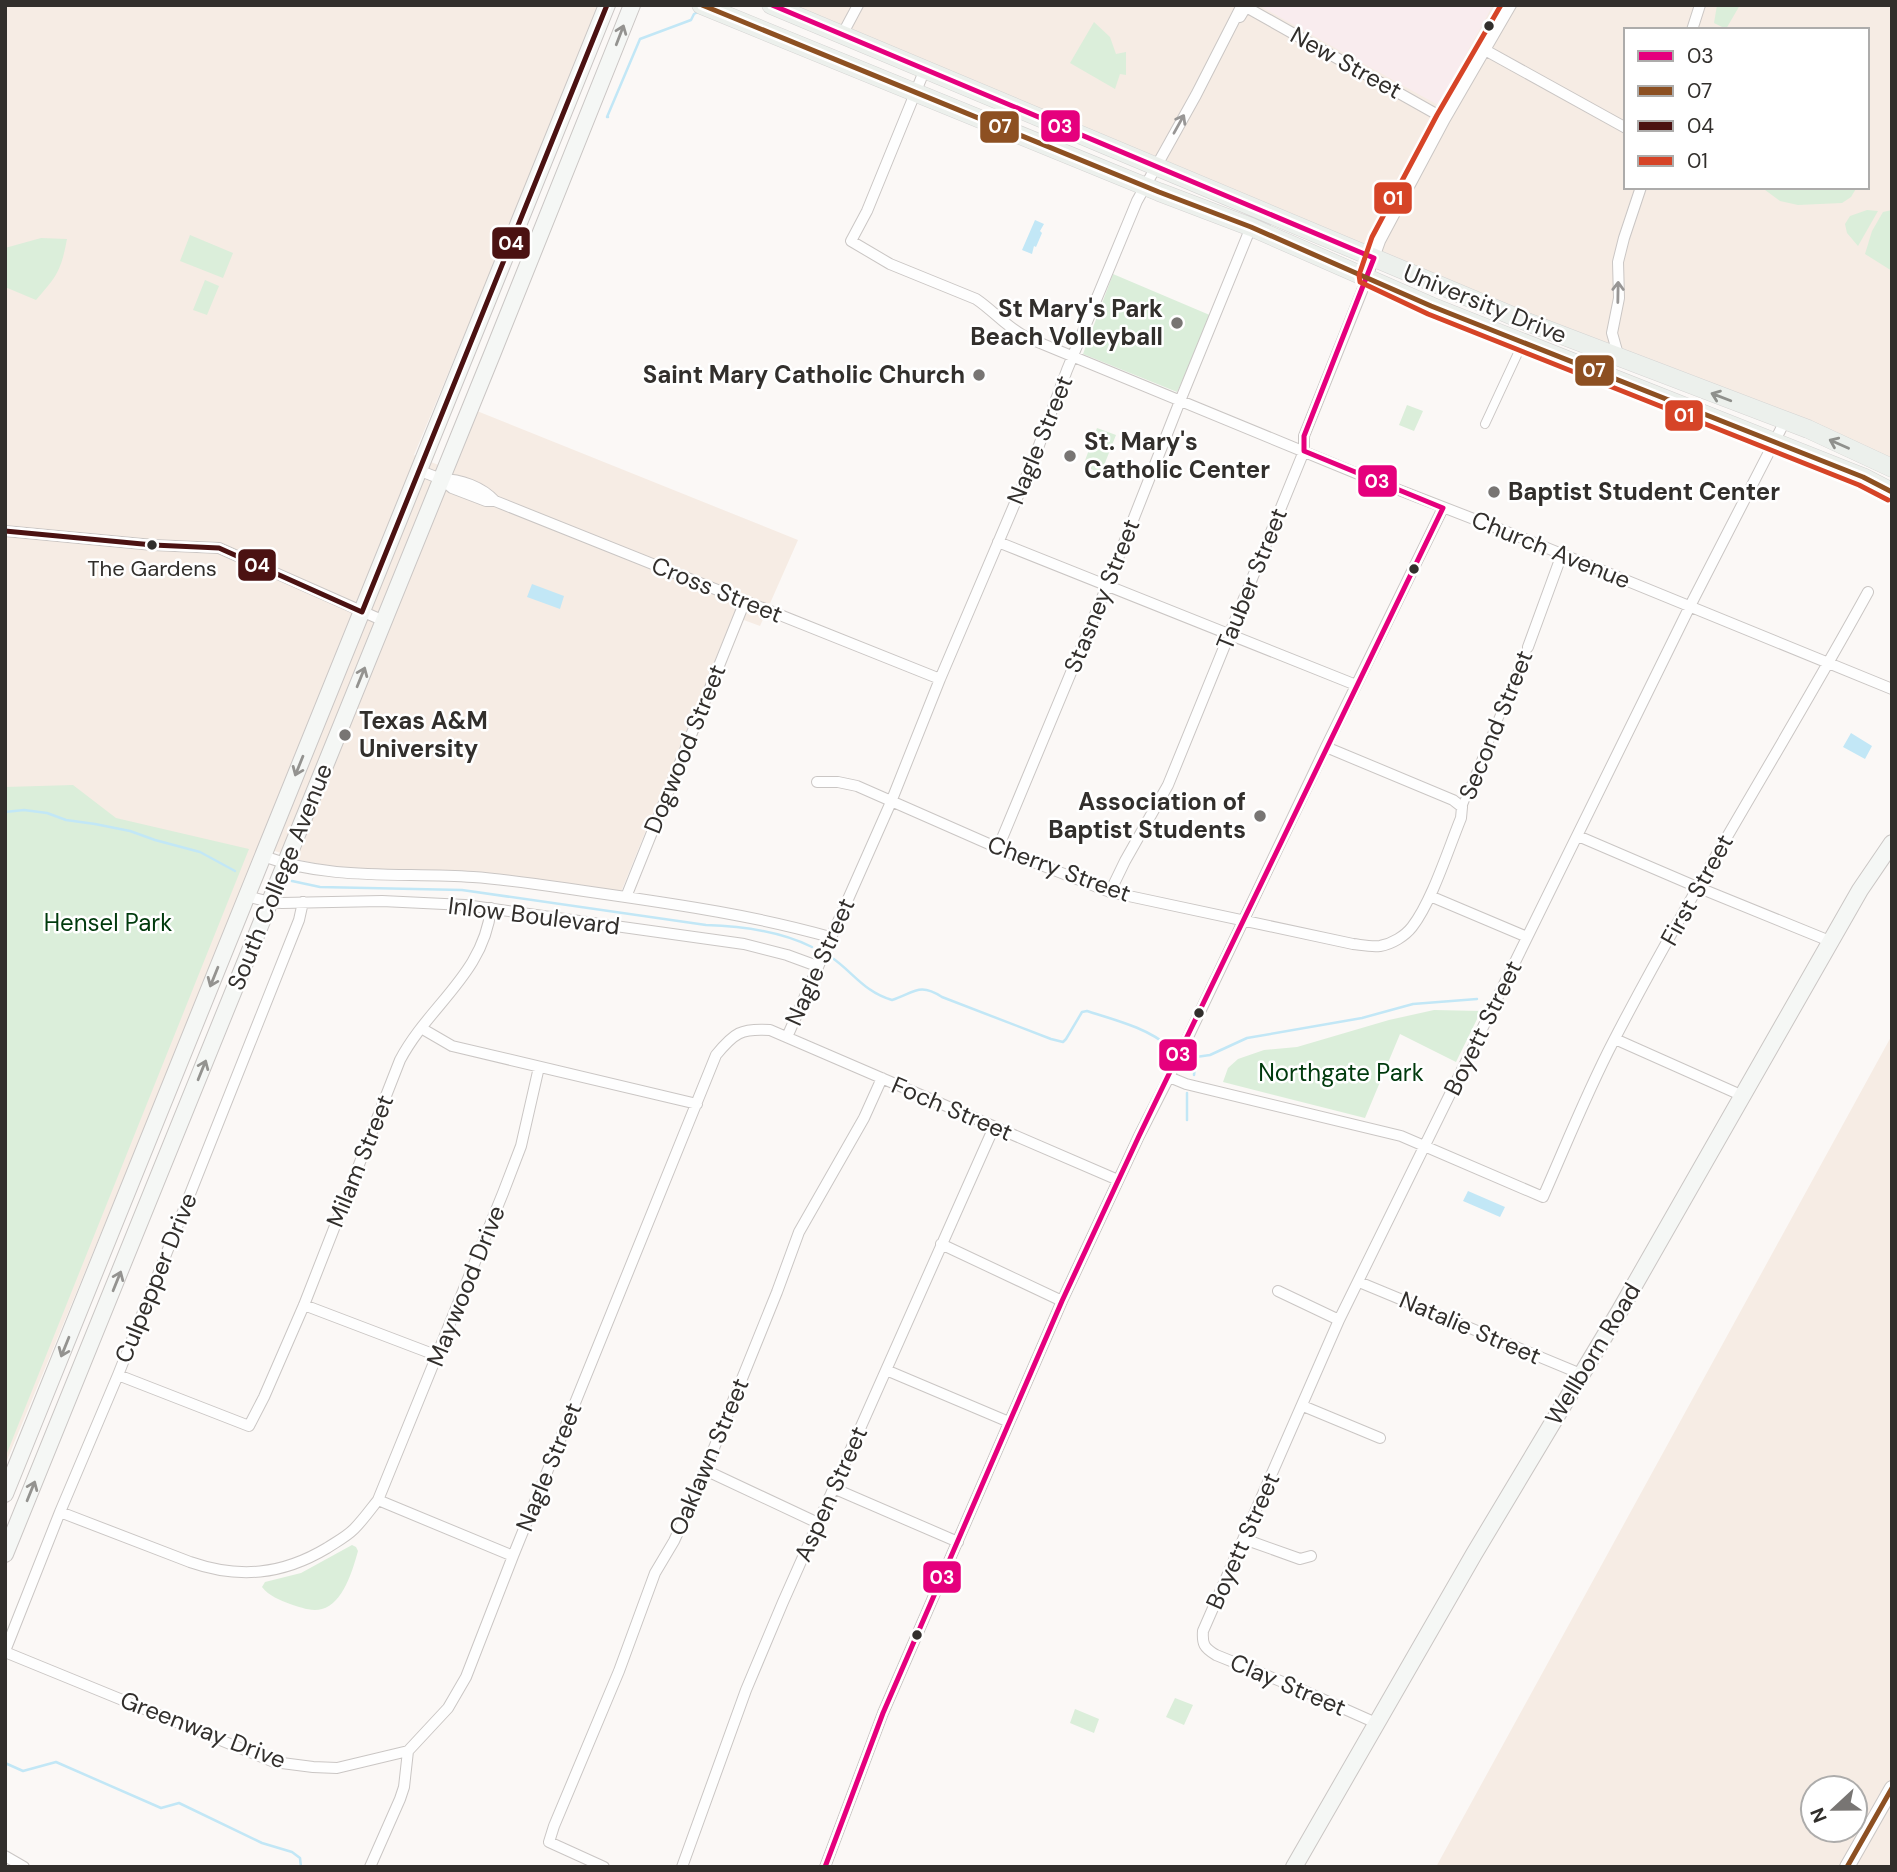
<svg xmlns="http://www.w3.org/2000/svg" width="1897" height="1872" font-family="'DM Sans',sans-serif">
<rect width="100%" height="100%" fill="#fbf8f6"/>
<path fill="#f6ece4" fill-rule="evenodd" d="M 5,5 L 600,5 L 580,58 L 414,455 L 453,471 L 477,411 L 798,540 L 760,626 L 733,616 L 621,892 L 337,868 L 300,860 L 261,846 L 5,1465 Z
M 794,5 L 1892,5 L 1892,461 L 1313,230 ZM 1626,30 L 1867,30 L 1867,187 L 1626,187 Z
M 1892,1035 L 1892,1867 L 1436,1867 ZM 1813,1788 L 1855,1788 L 1855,1830 L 1813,1830 Z"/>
<path fill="#f9ecee" d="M 1258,5 L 1493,5 L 1438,105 Z"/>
<path fill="#dbeeda" d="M 1717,5 L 1740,5 L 1726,29 L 1714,23 Z
M 1094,22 L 1110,37 L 1116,54 L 1126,52 L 1126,75 L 1120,74 L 1115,89 L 1070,63 Z
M 1761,187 L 1857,187 L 1851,197 L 1842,203 L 1798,205 L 1780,201 Z
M 1867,210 L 1878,211 L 1858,246 L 1847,233 L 1845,224 L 1850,216 Z
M 1892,210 L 1892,271 L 1865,254 L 1872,231 L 1883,212 Z
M 190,235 L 233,253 L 223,278 L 180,261 Z
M 41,238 L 67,239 C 61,271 57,276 36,300 L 5,287 L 5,248 Z
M 1113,274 L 1212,316 L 1177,392 L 1083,354 Z
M 205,280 L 219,286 L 207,315 L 193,310 Z
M 1407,405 L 1423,411 L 1414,431 L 1399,425 Z
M 1097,428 L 1116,435 L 1101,473 L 1083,466 Z
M 73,785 L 116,818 L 249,849 L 5,1458 L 5,787 Z
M 1434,1010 L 1481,1011 L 1456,1062 L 1400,1034 L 1365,1118 L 1223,1082 L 1228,1068 L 1238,1059 L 1264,1050 L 1297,1047 L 1389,1020 Z
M 352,1545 L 356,1547 L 358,1551 C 353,1569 343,1604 322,1609 C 311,1612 300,1607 290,1604 C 280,1600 269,1596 262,1587 L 265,1582 L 301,1573 Z
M 1175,1698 L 1193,1705 L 1184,1725 L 1166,1717 Z
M 1075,1709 L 1099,1719 L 1094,1733 L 1070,1723 Z"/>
<path fill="#c2e7f6" d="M 1035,220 L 1044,224 L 1040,231 L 1042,233 L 1036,247 L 1034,246 L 1032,254 L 1022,250 Z
M 532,584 L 564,596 L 560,609 L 527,597 Z
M 1851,733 L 1872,746 L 1865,759 L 1843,747 Z
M 1468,1191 L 1505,1207 L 1500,1217 L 1463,1201 Z"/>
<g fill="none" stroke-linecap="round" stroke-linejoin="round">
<path stroke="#c2e7f6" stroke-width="2.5" d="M 608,117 L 607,117 L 640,39 L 691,20 L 694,14 L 698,12
M 5,812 L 24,810 L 47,813 L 66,820 L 95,824 L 130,831 L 155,840 L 200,852 L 235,871
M 292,881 L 320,887 L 462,890 L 706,925 C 741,926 780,931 812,947
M 831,957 C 853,972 864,992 892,1000 C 914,993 919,982 942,997 L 1051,1039 L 1063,1042 L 1066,1039 L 1082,1012 L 1087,1011 C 1115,1020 1148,1028 1169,1047
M 1194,1075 L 1196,1057 L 1210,1055 L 1247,1038 L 1362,1018 L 1413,1004 L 1477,999
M 1187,1120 L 1187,1093
M 5,1763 L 23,1771 L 56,1762 L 161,1808 L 179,1803 L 262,1843 L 292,1852 L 300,1858 L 301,1867"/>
<g stroke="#cac6c4" stroke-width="10">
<path id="pedestrian" d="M 1485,424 L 1518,353
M 1462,807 L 1528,647"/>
</g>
<g stroke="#cac6c4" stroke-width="12">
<path id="minor" d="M 1240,17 L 1246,7 L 1445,119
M 1692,30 L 1700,5
M 842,35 L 858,5
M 1485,50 L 1626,128
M 925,69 L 867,211 L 851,241 L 890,264 L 976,299 C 994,311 1008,329 1028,338 L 1358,474 L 1520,537 L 1892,689
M 1619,358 L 1612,333 L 1619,298 L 1618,262 L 1624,238 L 1641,187
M 418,470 L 441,479 L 452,488 L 486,501 L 495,501 L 940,679
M 441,479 C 461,479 482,487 495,501
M 5,531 L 153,545 L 219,548 L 384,621
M 998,542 L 1356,685
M 1528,647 L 1562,554
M 817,782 L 838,782 L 857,786 L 998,848 L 1110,892 L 1353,944 C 1362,945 1371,947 1380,946 C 1392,944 1405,936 1412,927 C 1432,901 1448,850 1461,818 L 1462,807 L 1453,800 L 1326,747
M 1578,836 L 1697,887 L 1832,942
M 998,848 L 1107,586 L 1180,401 L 1251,227
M 263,856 C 331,881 402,872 473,877 C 517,880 561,888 605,894 C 681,905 756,916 830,937
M 1110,892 L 1125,861 L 1168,785 L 1304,451 L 1304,436 L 1362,291 L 1380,241 L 1445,119 L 1511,5
M 246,896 L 270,902 L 282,903 L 382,901 L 465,905 L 744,944 L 787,955 L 817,966
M 1430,896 L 1527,937
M 626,897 L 745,601
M 421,1028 L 452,1046 L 697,1104
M 787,1037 L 891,802 L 940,679 L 1035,456 L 1067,370 L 1137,201 L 1196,95 L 1242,5
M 1615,1039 L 1743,1096
M 1169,1077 L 1186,1084 L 1401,1136 L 1543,1197 C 1566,1145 1587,1092 1613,1042 C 1692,889 1785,743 1868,592
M 941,1244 L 1062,1301
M 1359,1282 L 1581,1374
M 1278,1291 L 1339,1320
M 304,1305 L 438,1356
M 886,1370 L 1009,1422
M 118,1375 L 249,1426 L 264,1397 L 304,1305 L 400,1060 C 429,1005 484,974 491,908
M 1303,1406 L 1380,1438
M 705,1470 L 818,1523
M 833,1488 L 958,1542
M 378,1500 L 513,1556
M 60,1512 L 190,1562 C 239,1579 282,1575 327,1548 C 336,1542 346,1537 354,1529 C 363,1520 370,1510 378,1500 L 503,1193 L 521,1146 L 539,1067
M 1244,1539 L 1300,1559 L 1311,1556
M 5,1651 L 60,1512 L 118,1375 L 299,920 L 303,902
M 5,1652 L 274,1762 L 313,1767 L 337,1768 L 408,1751
M 1376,1723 L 1295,1687 L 1216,1655 C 1204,1648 1202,1644 1203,1631 L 1339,1320 L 1690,606 L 1785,421
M 5,1856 L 24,1867
M 370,1867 L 400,1799 L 404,1787 L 408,1751 L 448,1708 L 466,1677 L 513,1556 L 716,1055 C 734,1033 741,1028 770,1030 L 1118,1180
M 604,1867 L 549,1842 L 554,1826 L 619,1671 L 655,1573 L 674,1541 L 695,1495 L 777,1292 L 799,1232 L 864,1118 L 882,1078
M 682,1867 L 746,1690 L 783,1602 L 994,1127
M 825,1867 L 883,1713 L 1062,1301 L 1139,1136 L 1169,1077 L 1326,747 L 1443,508"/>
</g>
<g stroke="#cac6c4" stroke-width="16">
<path id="tertiary" d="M 1847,1867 L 1892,1788"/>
</g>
<g stroke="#cac6c4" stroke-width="18">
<path id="secondary" d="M 5,1494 L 607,5
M 5,1554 L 493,352 L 632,5
M 1294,1867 L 1474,1554 L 1619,1312 L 1860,890 L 1892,843"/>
</g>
<g stroke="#d4d3d2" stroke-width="19">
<path id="primary" d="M 701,5 L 1159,192 L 1251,227 L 1431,306 L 1863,477 L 1892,492
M 771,5 L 1527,322 L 1808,429 L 1892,468"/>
</g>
<use href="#pedestrian" stroke="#fefefe" stroke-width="8"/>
<use href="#minor" stroke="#fefefe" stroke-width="10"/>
<use href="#tertiary" stroke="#fefefe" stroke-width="14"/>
<use href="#secondary" stroke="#f5f7f5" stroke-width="16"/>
<use href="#primary" stroke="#ecf0ec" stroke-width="18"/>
<g stroke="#fff" stroke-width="10">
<path id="bus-1" d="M 772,5 L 1374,258 L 1304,436 L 1304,451 L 1443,508 L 1139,1136 L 1062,1301 L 883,1713 L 825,1867"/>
</g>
<g stroke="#fff" stroke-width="10">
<path id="bus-2" d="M 702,5 L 1159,192 L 1251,227 L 1431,306 L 1863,477 L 1892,492
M 1847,1867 L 1892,1788"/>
</g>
<g stroke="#fff" stroke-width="10">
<path id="bus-3" d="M 5,531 L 153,545 L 219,548 L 362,612 L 607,5"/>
</g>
<g stroke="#fff" stroke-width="10">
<path id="bus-4" d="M 1501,5 L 1437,115 L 1372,237 L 1359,275 L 1360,282 L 1428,314 L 1859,485 L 1888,500"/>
</g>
<use href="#bus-1" stroke="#e5007d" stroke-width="5"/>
<use href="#bus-2" stroke="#8d5022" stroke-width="5"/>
<use href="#bus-3" stroke="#4b1212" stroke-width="5"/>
<use href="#bus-4" stroke="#d64427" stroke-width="5"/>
</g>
<defs><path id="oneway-shaft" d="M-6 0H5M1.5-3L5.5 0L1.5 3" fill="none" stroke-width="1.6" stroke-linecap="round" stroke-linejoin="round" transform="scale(1.75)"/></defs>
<g stroke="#949390">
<use href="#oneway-shaft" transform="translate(620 35) rotate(-69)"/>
<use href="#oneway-shaft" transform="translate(361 677) rotate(-68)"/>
<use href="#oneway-shaft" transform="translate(299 766) rotate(112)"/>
<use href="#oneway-shaft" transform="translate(214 977) rotate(112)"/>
<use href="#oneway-shaft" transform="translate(202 1070) rotate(-68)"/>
<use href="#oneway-shaft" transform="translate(117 1281) rotate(-68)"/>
<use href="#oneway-shaft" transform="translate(65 1347) rotate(112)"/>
<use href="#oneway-shaft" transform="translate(31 1491) rotate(-68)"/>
</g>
<g stroke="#989695">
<use href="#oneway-shaft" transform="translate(1179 124) rotate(-61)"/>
<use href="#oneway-shaft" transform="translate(1618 292) rotate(-89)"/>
</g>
<g stroke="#8f908c">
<use href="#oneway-shaft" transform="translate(1721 397) rotate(-159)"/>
<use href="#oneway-shaft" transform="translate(1839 444) rotate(-156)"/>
</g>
<g fill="#322f2c" stroke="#fff" stroke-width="2.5">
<circle cx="1489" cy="26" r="6"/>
<circle cx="152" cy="545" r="6"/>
<circle cx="1414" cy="569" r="6"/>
<circle cx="1199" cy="1013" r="6"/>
<circle cx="917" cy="1635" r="6"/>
</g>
<g fill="#787573" stroke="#fff" stroke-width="2.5">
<circle cx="1177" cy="323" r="7"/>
<circle cx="979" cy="375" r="7"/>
<circle cx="1070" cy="456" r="7"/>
<circle cx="1494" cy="492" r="7"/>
<circle cx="345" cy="735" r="7"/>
<circle cx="1260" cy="816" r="7"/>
</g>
<g text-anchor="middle" stroke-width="5" stroke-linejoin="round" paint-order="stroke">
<g font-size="22" fill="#322f2c" stroke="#fff">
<text x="152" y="576">The Gardens</text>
</g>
<g font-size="24" fill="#322f2c" stroke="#fff">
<text transform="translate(1346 63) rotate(29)" y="8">New Street</text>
<text transform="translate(1485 304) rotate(22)" y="8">University Drive</text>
<text transform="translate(1040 440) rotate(-68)" y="8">Nagle Street</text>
<text transform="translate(1551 550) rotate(22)" y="8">Church Avenue</text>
<text transform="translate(1252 579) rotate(-68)" y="8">Tauber Street</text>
<text transform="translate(717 590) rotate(22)" y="8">Cross Street</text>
<text transform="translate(1102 596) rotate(-68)" y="8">Stasney Street</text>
<text transform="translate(1496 725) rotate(-68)" y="8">Second Street</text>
<text transform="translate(685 749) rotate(-68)" y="8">Dogwood Street</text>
<text transform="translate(1059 869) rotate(20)" y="8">Cherry Street</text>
<text transform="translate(280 877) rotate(-68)" y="8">South College Avenue</text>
<text transform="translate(1697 890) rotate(-61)" y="8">First Street</text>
<text transform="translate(534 916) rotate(7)" y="8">Inlow Boulevard</text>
<text transform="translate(820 962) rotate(-66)" y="8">Nagle Street</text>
<text transform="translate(1483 1028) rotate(-64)" y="8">Boyett Street</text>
<text transform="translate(952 1109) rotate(23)" y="8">Foch Street</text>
<text transform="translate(360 1161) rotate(-68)" y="8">Milam Street</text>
<text transform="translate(156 1278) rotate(-68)" y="8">Culpepper Drive</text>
<text transform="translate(466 1286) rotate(-68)" y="8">Maywood Drive</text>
<text transform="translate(1470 1328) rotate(23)" y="8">Natalie Street</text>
<text transform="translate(1593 1354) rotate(-59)" y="8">Wellborn Road</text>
<text transform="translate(709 1457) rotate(-67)" y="8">Oaklawn Street</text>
<text transform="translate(549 1467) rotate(-68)" y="8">Nagle Street</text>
<text transform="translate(831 1494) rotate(-66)" y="8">Aspen Street</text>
<text transform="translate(1243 1541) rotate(-66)" y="8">Boyett Street</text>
<text transform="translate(1288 1685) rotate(23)" y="8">Clay Street</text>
<text transform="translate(203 1730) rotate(21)" y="8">Greenway Drive</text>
</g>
<g font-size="24" font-weight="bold" fill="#322f2c" stroke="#fff" text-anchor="end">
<text x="1163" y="317">St Mary's Park<tspan x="1163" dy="28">Beach Volleyball</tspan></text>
<text x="965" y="383">Saint Mary Catholic Church</text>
<text x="1084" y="450" text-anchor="start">St. Mary's<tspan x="1084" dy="28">Catholic Center</tspan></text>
<text x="1508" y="500" text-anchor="start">Baptist Student Center</text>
<text x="359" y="729" text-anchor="start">Texas A&amp;M<tspan x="359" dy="28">University</tspan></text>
<text x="1246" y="810">Association of<tspan x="1246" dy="28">Baptist Students</tspan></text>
</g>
<g font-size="24" fill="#003a0d" stroke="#fff">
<text x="108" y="931">Hensel Park</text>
<text x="1341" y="1081">Northgate Park</text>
</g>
</g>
<g stroke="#fff" stroke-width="2.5">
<rect x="1040" y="109" width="41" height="34" rx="7" fill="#e5007d"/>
<rect x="979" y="110" width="41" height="34" rx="7" fill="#8d5022"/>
<rect x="1373" y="181" width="40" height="34" rx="7" fill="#d64427"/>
<rect x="491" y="226" width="40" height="34" rx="7" fill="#4b1212"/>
<rect x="1574" y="354" width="41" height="33" rx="7" fill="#8d5022"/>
<rect x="1664" y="399" width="40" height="33" rx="7" fill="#d64427"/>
<rect x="1357" y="464" width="41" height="34" rx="7" fill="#e5007d"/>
<rect x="237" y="548" width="40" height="34" rx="7" fill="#4b1212"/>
<rect x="1158" y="1038" width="40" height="34" rx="7" fill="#e5007d"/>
<rect x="922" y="1560" width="40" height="34" rx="7" fill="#e5007d"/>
</g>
<g font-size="19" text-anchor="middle" font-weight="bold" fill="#fff">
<text x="1060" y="133">03</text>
<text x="1000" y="133">07</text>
<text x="1393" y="205">01</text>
<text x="511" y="250">04</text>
<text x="1594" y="377">07</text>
<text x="1684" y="422">01</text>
<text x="1377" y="488">03</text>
<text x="257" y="572">04</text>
<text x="1178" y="1061">03</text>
<text x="942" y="1584">03</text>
</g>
<rect width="1897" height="1872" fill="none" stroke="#322f2c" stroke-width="14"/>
<rect x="1624" y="28" width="245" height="161" fill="#ffffff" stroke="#adacab" stroke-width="2"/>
<rect x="1638" y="51" width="35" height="10" fill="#e5007d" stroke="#adacab" stroke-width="2"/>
<text x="1687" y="63" font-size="21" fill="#322f2c">03</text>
<rect x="1638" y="86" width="35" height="10" fill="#8d5022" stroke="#adacab" stroke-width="2"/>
<text x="1687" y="98" font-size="21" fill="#322f2c">07</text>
<rect x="1638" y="121" width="35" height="10" fill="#4b1212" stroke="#adacab" stroke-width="2"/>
<text x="1687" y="133" font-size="21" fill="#322f2c">04</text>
<rect x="1638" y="156" width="35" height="10" fill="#d64427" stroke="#adacab" stroke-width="2"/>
<text x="1687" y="168" font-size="21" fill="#322f2c">01</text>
<g transform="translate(1834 1809) rotate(248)"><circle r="33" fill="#ffffff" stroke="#adacab" stroke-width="2"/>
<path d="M0-5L12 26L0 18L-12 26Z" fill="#787573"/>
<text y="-10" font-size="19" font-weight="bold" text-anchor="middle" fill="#322f2c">N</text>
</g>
</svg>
